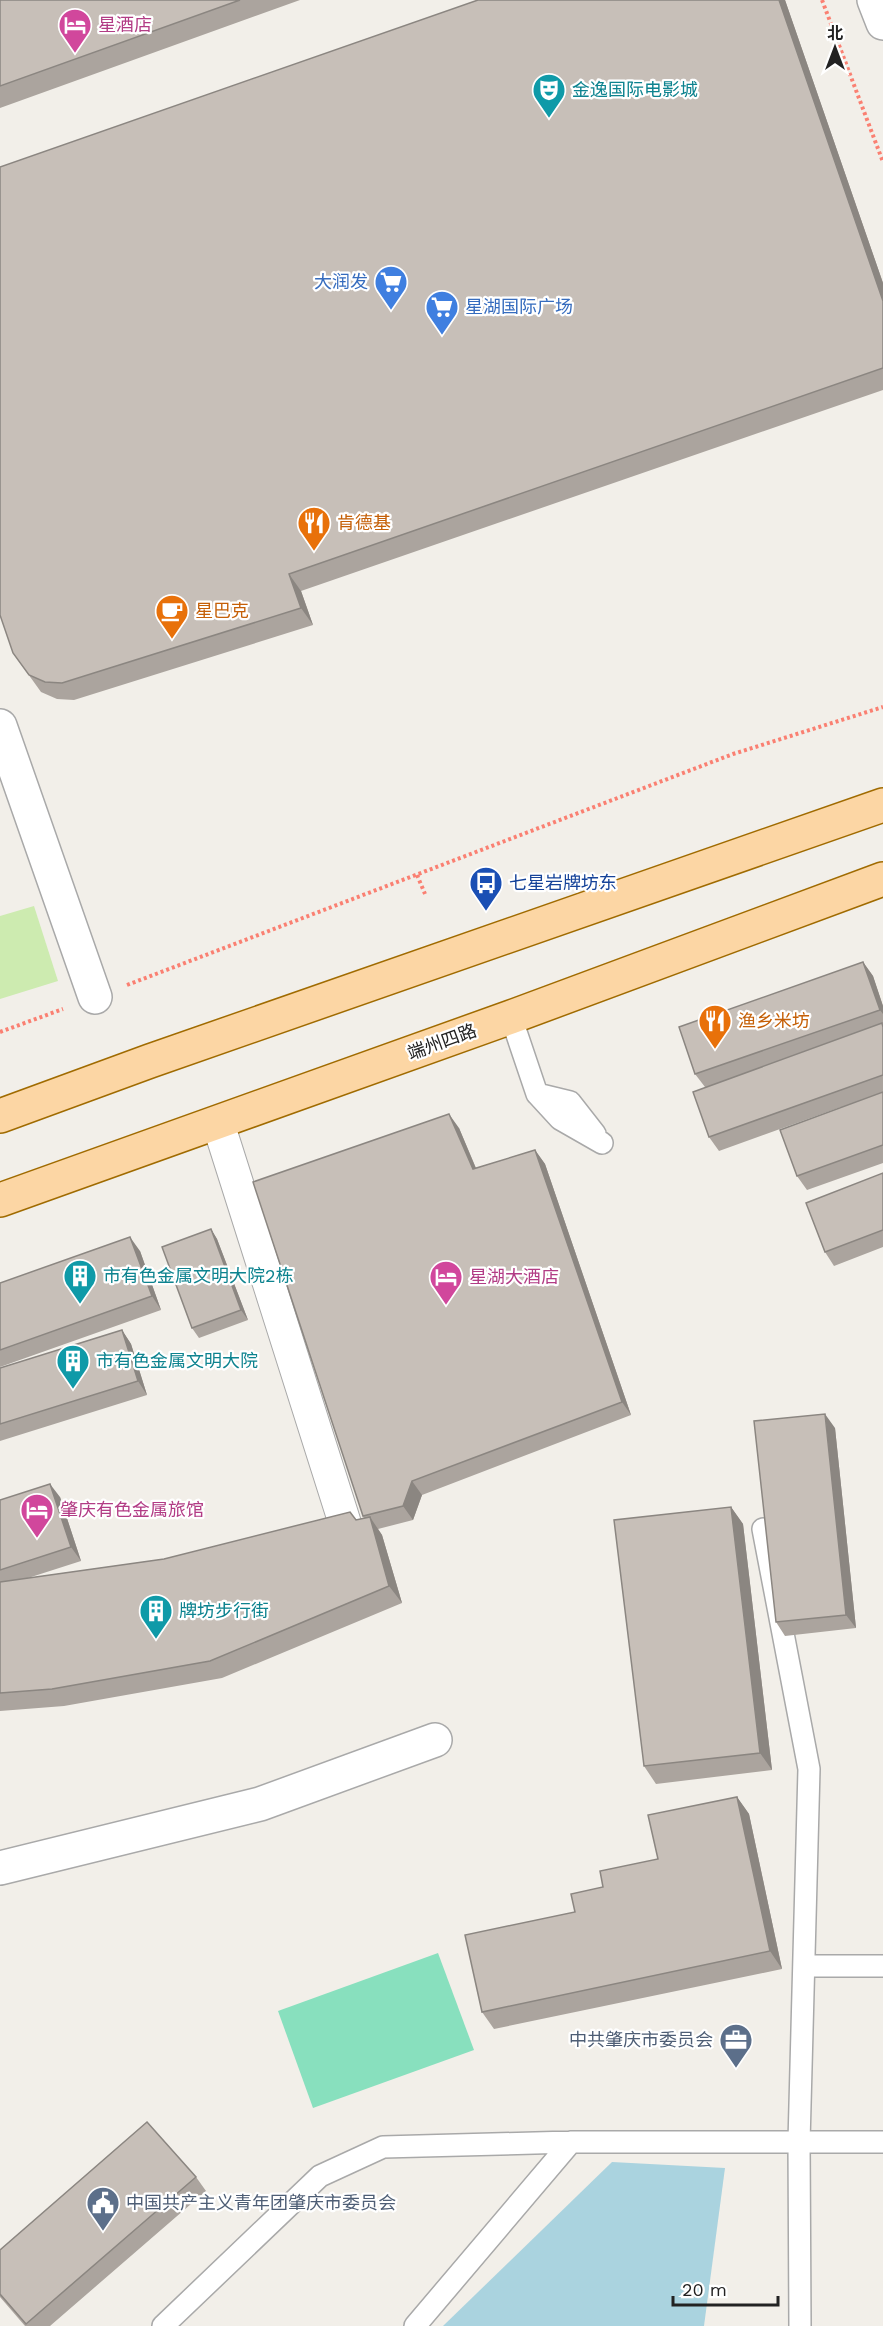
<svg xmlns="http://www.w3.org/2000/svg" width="883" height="2326" font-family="'Work Sans','Noto Sans SC',sans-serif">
<rect width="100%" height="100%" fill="#f2efe9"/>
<path fill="#cdebb0" d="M 34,906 L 58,981 L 0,999 L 0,916 Z"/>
<path fill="#88e0be" d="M 438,1953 L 474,2050 L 313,2108 L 278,2011 Z"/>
<path fill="#aad3df" d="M 612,2162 L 725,2168 L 704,2326 L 443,2326 Z"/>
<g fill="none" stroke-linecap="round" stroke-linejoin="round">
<g stroke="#a9a9a9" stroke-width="24">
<path id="service" d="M 511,1017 L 537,1094 L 560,1119 L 602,1143
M 537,1094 L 570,1102 L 595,1134
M 763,1529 L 809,1769 L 799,2142 L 800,2326
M 804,1966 L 883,1966
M 163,2326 L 320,2176 L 383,2147 L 571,2142 L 883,2142
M 415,2326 L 571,2142"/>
</g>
<g stroke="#a9a9a9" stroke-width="34">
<path id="pedestrian" d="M 218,1123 L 354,1552 L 351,1552"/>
</g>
<g stroke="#a9a9a9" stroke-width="36">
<path id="minor" d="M 0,726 L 95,997
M 0,1868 L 260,1804 L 435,1740"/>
</g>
<g stroke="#a9a9a9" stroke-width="36">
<path id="tertiary" d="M 874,0 L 883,23"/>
</g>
<g stroke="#a06b00" stroke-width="36">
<path id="primary" d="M 0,1116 L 150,1061 L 883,805
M 0,1200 L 511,1017 L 883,879"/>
</g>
<path stroke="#fa8072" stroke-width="4" stroke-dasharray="3 3" stroke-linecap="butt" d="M 822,0 L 883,162
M 417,875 L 425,894
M 127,985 L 733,754 L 883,707
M 0,1032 L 63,1009"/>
<use href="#service" stroke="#fff" stroke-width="21"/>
<use href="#pedestrian" stroke="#fff" stroke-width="32"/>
<use href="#minor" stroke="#fff" stroke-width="33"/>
<use href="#tertiary" stroke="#fff" stroke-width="33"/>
<use href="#primary" stroke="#fcd6a4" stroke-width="33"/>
</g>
<path fill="#aba49e" d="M 0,0 L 300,0 L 0,108 Z
M 478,0 L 785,0 L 883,283 L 883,390 L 301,591 L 313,625 L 74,700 L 57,699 L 41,692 L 13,653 Z
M 863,962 L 873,976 L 883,1006 L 883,1163 L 807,1190 L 797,1176 L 841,1107 L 719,1151 L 709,1137 L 705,1087 L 695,1074 Z
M 459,1128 L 476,1168 L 535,1150 L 545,1164 L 631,1415 L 422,1495 L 413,1520 L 378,1529 L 382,1535 L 402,1603 L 222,1678 L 64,1706 L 0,1711 L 0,1500 L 60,1497 L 81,1561 L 28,1578 L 164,1559 L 364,1519 L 363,1516 Z
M 883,1173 L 883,1247 L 834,1266 L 825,1252 Z
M 211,1229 L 217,1239 L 248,1320 L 199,1338 L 192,1328 Z
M 140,1251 L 161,1310 L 0,1367 L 0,1283 Z
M 122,1330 L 131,1344 L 147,1395 L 0,1441 L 0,1368 Z
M 835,1428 L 856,1628 L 785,1636 L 776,1622 Z
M 731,1507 L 743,1524 L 772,1770 L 656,1784 L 644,1766 Z
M 737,1797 L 749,1814 L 782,1969 L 494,2029 L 482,2012 L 603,1887 L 658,1859 Z
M 196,2177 L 206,2191 L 50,2326 L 25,2326 L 0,2297 L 0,2250 Z"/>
<path fill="#8b8681" d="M 779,0 L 785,0 L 883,283 L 883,301 Z
M 289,574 L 301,591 L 313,625 L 301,608 Z
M 863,962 L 873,976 L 883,1006 L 883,1014 L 880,1010 Z
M 449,1114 L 459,1128 L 482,1183 L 473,1169 Z
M 535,1150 L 545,1164 L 631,1415 L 622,1402 Z
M 211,1229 L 217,1239 L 248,1320 L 241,1310 Z
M 130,1237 L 140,1251 L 161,1310 L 152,1296 Z
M 122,1330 L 131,1344 L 147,1395 L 138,1381 Z
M 825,1414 L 835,1428 L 856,1628 L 846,1615 Z
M 412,1481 L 422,1495 L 413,1520 L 403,1506 Z
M 50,1484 L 60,1497 L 81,1561 L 71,1547 Z
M 731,1507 L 743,1524 L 772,1770 L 760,1753 Z
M 370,1517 L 382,1535 L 402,1603 L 389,1586 Z
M 737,1797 L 749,1814 L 782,1969 L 770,1951 Z"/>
<path fill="#c7bfb8" stroke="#8b8681" stroke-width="1.5" d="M 0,0 L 240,0 L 0,86 Z
M 478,0 L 779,0 L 883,301 L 883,368 L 289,574 L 301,608 L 62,683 L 45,682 L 29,675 L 13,653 L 0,615 L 0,167 Z
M 863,962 L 880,1010 L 695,1074 L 679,1027 Z
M 882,1023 L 883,1027 L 883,1075 L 709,1137 L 693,1092 Z
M 883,1092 L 883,1145 L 797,1176 L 780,1130 Z
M 449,1114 L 473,1169 L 535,1150 L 622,1402 L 412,1481 L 403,1506 L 363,1516 L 253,1182 Z
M 883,1173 L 883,1230 L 825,1252 L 806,1203 Z
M 211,1229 L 241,1310 L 192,1328 L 162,1247 Z
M 130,1237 L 152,1296 L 0,1350 L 0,1283 Z
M 122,1330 L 138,1381 L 0,1424 L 0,1368 Z
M 825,1414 L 846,1615 L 776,1622 L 754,1421 Z
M 50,1484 L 71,1547 L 0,1570 L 0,1500 Z
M 731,1507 L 760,1753 L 644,1766 L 614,1520 Z
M 350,1512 L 356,1520 L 370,1517 L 389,1586 L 210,1661 L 52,1689 L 0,1693 L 0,1582 L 164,1559 Z
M 737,1797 L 770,1951 L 482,2012 L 465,1935 L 575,1912 L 571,1894 L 603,1887 L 600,1871 L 658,1859 L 648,1815 Z
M 147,2122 L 196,2177 L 26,2324 L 0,2294 L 0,2250 Z"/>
<defs>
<g id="hotel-pin" transform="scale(1.725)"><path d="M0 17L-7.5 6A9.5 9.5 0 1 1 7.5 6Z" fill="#d1479c" stroke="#fff"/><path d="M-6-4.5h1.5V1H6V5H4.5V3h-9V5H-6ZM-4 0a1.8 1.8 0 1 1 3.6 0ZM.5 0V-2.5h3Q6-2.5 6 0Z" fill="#fff"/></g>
<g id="theatre-pin" transform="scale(1.725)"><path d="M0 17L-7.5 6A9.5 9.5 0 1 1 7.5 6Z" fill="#0f9aa8" stroke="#fff"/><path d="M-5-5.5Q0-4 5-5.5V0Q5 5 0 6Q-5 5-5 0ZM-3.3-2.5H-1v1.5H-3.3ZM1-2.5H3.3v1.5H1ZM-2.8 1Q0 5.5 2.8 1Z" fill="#fff"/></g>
<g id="supermarket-pin" transform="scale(1.725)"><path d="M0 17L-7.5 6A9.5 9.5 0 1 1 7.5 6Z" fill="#3f7fe0" stroke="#fff"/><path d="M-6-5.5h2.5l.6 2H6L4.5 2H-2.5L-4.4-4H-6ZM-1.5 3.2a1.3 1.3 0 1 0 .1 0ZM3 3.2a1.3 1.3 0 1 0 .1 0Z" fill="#fff"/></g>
<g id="restaurant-pin" transform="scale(1.725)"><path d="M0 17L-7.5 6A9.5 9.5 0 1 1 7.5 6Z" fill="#e8710a" stroke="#fff"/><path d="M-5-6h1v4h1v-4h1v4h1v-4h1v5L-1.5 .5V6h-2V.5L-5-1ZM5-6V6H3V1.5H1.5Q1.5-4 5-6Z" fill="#fff"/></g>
<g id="cafe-pin" transform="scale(1.725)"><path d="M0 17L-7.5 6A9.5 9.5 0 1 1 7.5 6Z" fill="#e8710a" stroke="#fff"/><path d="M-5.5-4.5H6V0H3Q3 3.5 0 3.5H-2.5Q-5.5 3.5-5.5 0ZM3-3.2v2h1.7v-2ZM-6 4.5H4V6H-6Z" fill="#fff"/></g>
<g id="bus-pin" transform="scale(1.725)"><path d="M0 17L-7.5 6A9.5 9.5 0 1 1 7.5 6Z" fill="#1a4fb4" stroke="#fff"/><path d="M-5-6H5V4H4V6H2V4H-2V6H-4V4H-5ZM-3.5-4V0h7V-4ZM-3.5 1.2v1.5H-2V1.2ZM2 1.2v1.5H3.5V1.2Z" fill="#fff"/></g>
<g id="building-pin" transform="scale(1.725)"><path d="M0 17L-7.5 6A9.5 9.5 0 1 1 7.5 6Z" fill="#0f9aa8" stroke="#fff"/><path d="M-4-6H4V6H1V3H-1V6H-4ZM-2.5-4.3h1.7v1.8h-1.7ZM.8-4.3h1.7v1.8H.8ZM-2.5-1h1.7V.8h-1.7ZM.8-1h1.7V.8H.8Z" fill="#fff"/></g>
<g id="office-pin" transform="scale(1.725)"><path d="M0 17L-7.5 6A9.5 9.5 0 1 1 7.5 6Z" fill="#5c6f8a" stroke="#fff"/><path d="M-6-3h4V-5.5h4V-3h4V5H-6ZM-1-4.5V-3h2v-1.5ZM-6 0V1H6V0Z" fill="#fff"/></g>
<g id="civic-pin" transform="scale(1.725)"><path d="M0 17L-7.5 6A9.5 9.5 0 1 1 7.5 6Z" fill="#5c6f8a" stroke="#fff"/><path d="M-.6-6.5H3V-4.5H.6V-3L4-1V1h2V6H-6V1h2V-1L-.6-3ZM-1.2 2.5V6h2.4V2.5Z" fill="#fff"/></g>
</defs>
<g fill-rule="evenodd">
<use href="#hotel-pin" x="75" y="25"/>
<use href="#theatre-pin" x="549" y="90"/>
<use href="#supermarket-pin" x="391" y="282"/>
<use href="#supermarket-pin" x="442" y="307"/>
<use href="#restaurant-pin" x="314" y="523"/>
<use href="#cafe-pin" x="172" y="611"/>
<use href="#bus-pin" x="486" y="883"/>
<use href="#restaurant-pin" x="715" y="1021"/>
<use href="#building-pin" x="80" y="1276"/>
<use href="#hotel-pin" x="446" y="1277"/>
<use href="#building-pin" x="73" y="1361"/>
<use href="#hotel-pin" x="37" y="1510"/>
<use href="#building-pin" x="156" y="1611"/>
<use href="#office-pin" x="736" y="2040"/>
<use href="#civic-pin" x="103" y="2203"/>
</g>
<g text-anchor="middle" stroke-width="4.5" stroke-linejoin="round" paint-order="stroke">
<g font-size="18" fill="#b23c85" stroke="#fff" text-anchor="start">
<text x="98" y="31">星酒店</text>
<text x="469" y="1283">星湖大酒店</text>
<text x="60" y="1516">肇庆有色金属旅馆</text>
</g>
<g font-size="18" fill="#0d838f" stroke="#fff" text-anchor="start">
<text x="572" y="96">金逸国际电影城</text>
<text x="103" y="1282">市有色金属文明大院2栋</text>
<text x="96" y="1367">市有色金属文明大院</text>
<text x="179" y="1617">牌坊步行街</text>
</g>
<g font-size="18" fill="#366cbe" stroke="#fff" text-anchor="end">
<text x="368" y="288">大润发</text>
<text x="465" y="313" text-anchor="start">星湖国际广场</text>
</g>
<g font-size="18" fill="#c56008" stroke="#fff" text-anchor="start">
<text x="337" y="529">肯德基</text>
<text x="195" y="617">星巴克</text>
<text x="738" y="1027">渔乡米坊</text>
</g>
<g font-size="18" fill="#164399" stroke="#fff" text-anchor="start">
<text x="509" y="889">七星岩牌坊东</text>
</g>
<g font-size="18" fill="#222" stroke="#fff">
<text transform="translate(442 1042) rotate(-20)" y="6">端州四路</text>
</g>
<g font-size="18" fill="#4e5e75" stroke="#fff" text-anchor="end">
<text x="713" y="2046">中共肇庆市委员会</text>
<text x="126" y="2209" text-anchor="start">中国共产主义青年团肇庆市委员会</text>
</g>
</g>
<g transform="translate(835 48)" stroke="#ffffff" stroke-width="4.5" paint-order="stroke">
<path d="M0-4.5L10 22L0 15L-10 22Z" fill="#222222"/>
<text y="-9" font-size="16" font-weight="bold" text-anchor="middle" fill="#222222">北</text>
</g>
<path d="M673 2296v9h105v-9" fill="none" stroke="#222222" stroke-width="3"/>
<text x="682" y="2296" font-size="18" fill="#222222" stroke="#ffffff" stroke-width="4.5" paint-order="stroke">20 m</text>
</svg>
